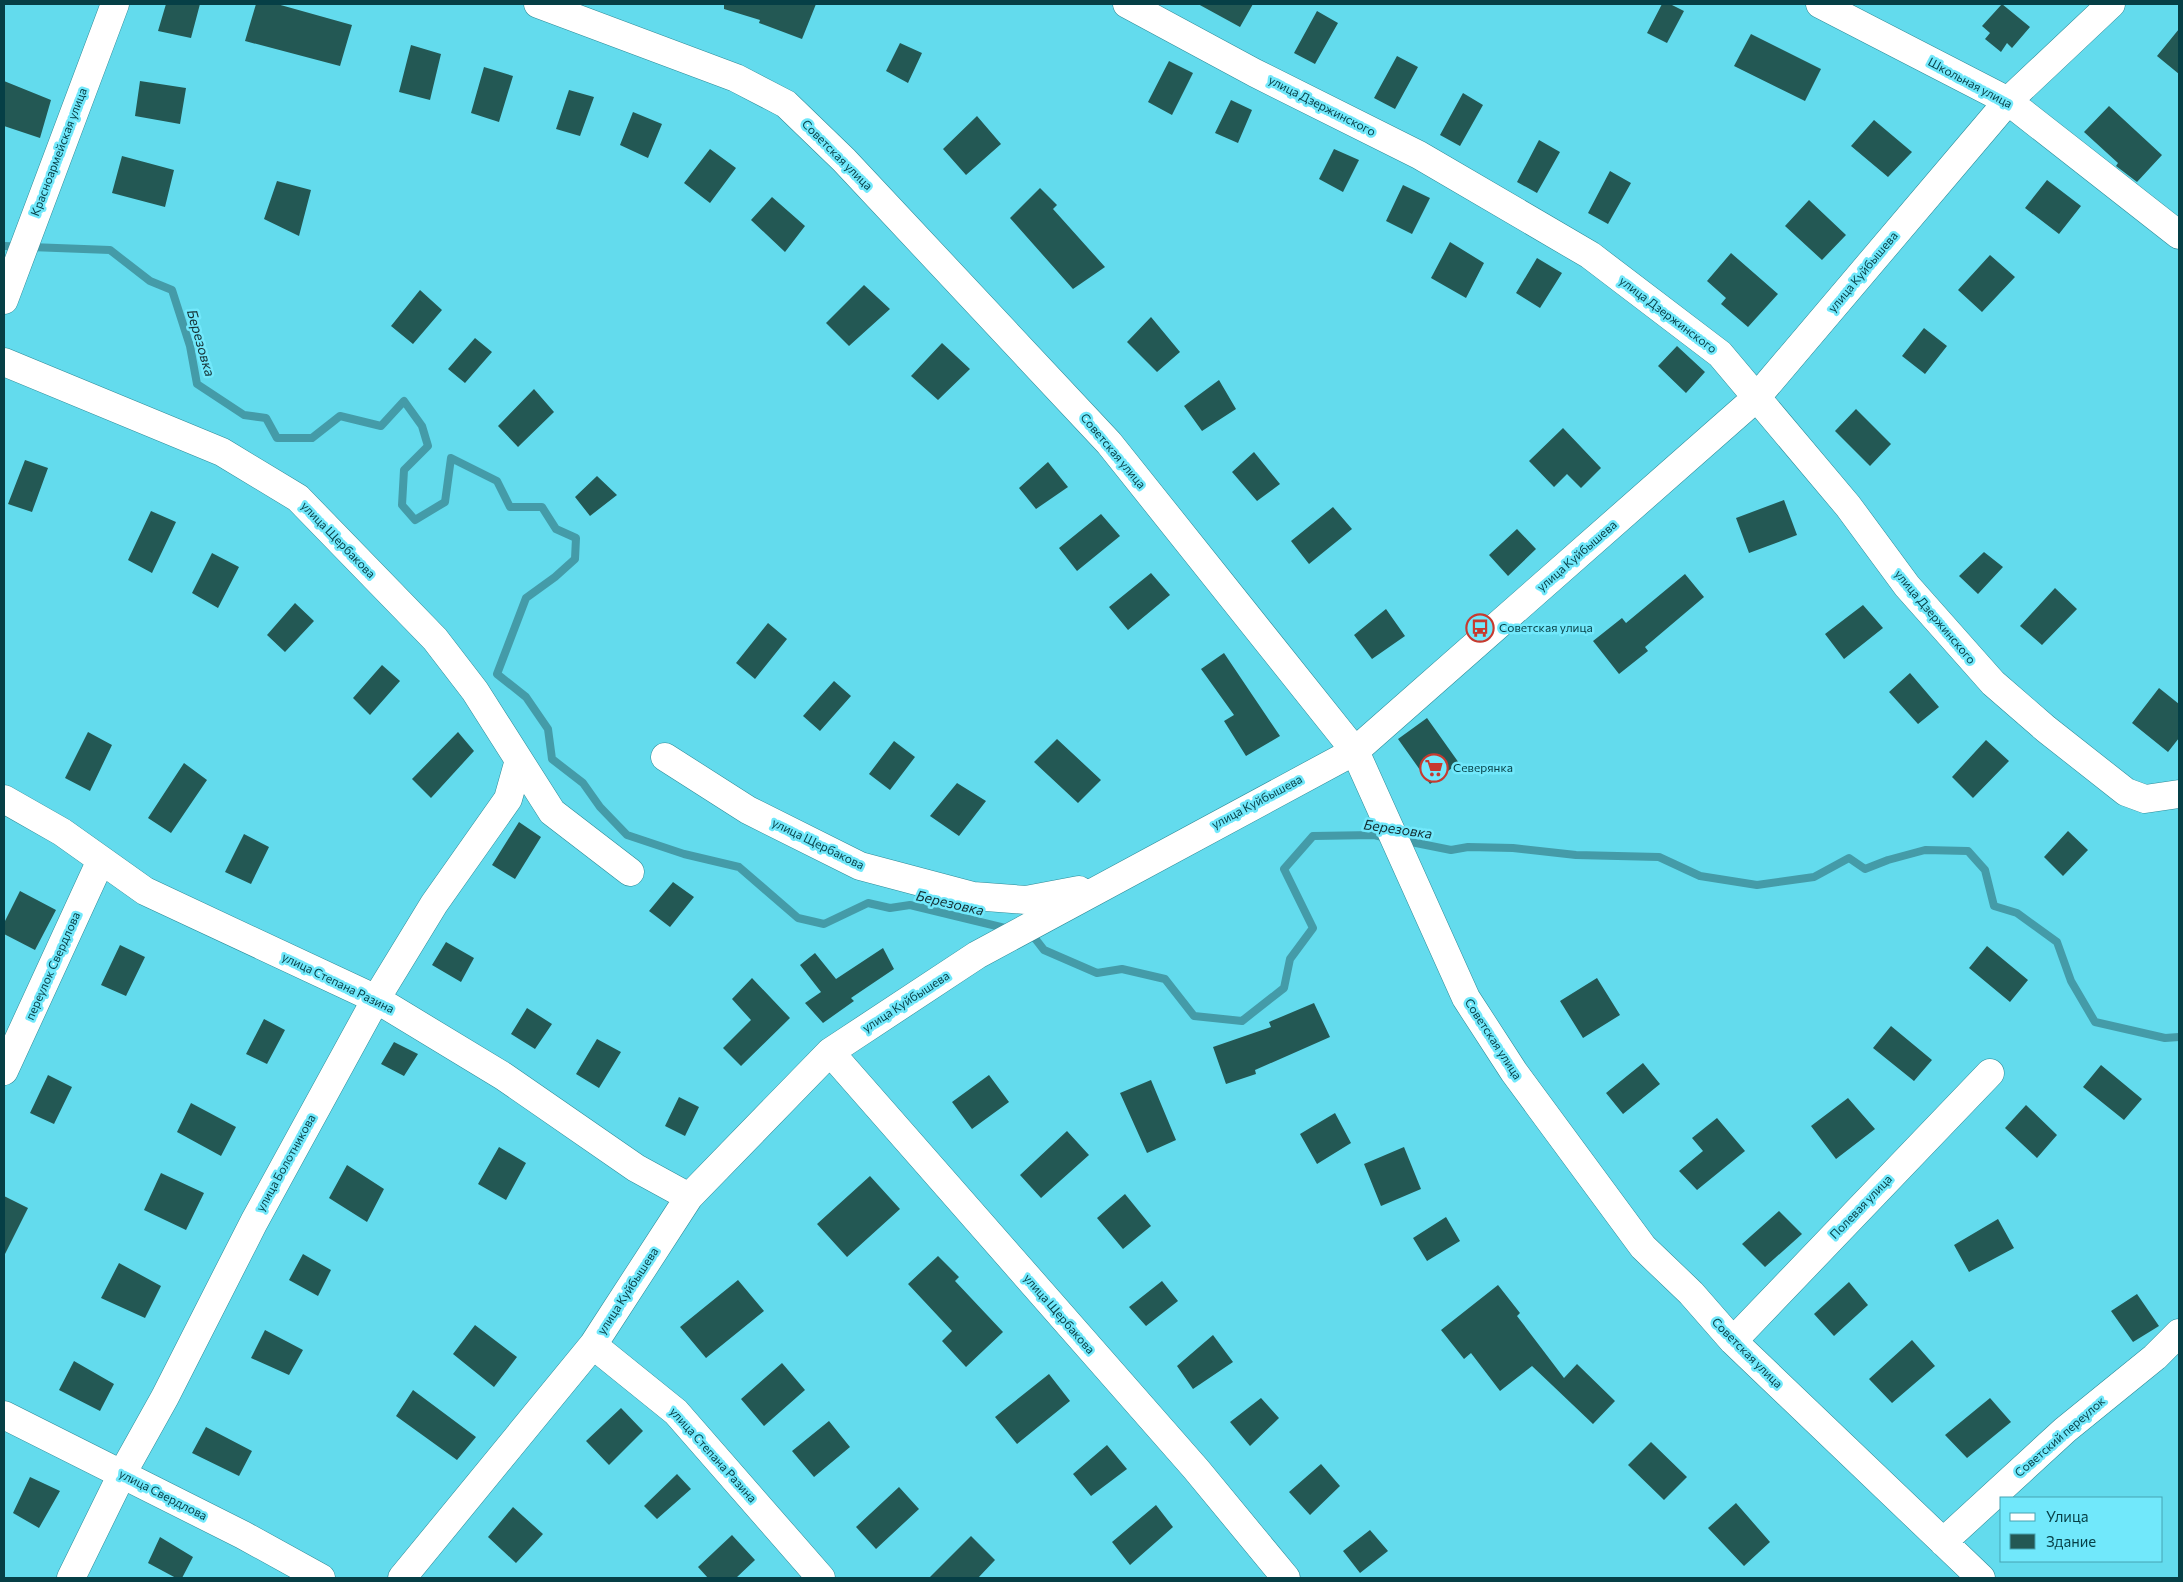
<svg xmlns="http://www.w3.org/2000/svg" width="2183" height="1582" font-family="Commissioner,sans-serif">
<rect width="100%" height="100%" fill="#63dbed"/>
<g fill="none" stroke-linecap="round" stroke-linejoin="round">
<path stroke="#449ba8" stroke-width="8" d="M 4,246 L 110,250 L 150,281 L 172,290 L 190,346 L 197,384 L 244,415 L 266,418 L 277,438 L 312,438 L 340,416 L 381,426 L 404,401 L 422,426 L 428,446 L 404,470 L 402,505 L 415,520 L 445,502 L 451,458 L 497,481 L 510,507 L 542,507 L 556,529 L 576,538 L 575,559 L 555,577 L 526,598 L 497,674 L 526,697 L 548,729 L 552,759 L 583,783 L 600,807 L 627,835 L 684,854 L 739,867 L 798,918 L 824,924 L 868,903 L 890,908 L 910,905 L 1009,929
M 1401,840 L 1451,850 L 1468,847 L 1513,848 L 1576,855 L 1659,857 L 1700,876 L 1757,885 L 1814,877 L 1849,858 L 1865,869 L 1888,860 L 1925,850 L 1968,851 L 1985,870 L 1994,906 L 2017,913 L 2057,942 L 2071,981 L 2095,1022 L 2165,1038 L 2179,1037
M 1030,932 L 1044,950 L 1097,973 L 1122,969 L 1165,979 L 1194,1016 L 1242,1021 L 1284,988 L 1290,959 L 1313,928 L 1284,869 L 1313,836 L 1374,835 L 1387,838"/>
</g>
<path fill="#235854" d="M 166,4 L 200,4 L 191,38 L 158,31 Z
M 256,4 L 277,4 L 352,25 L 340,66 L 245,41 Z
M 724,4 L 816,4 L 802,39 L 759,23 L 760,20 L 724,9 Z
M 1198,4 L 1253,4 L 1240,27 Z
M 1662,4 L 1670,4 L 1684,11 L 1667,43 L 1647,33 Z
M 2002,4 L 2030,27 L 2012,48 L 2007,43 L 2001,52 L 1985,39 L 1990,33 L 1982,26 Z
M 1317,11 L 1338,23 L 1315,64 L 1294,53 Z
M 2179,29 L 2179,74 L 2157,56 Z
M 1751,34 L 1821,69 L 1805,101 L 1734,66 Z
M 900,43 L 922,53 L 908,83 L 886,71 Z
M 411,45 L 441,54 L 430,100 L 399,92 Z
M 1397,56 L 1418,67 L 1395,109 L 1374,98 Z
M 1169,61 L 1193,73 L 1172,115 L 1148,102 Z
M 484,67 L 513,76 L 499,122 L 471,113 Z
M 4,81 L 51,100 L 40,138 L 4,126 Z
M 140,81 L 186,88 L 180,124 L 135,116 Z
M 569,90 L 594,97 L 580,136 L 556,129 Z
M 1463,93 L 1483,105 L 1460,146 L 1440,135 Z
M 1231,100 L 1252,110 L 1238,143 L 1215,133 Z
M 2109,106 L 2162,155 L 2137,182 L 2116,166 L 2118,163 L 2084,132 Z
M 633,112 L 662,124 L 648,158 L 620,145 Z
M 977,116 L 1001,144 L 966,175 L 943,149 Z
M 1874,120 L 1912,152 L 1888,177 L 1851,146 Z
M 1539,140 L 1560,152 L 1537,193 L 1517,182 Z
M 710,149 L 736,168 L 710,203 L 684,183 Z
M 1334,149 L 1359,160 L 1343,192 L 1319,179 Z
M 122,156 L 174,170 L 165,207 L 112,193 Z
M 1610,171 L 1631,183 L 1608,224 L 1588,213 Z
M 2047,180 L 2081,206 L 2059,234 L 2025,208 Z
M 277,181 L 311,190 L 299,236 L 264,219 Z
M 1403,185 L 1430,198 L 1412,234 L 1386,221 Z
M 1040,188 L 1057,205 L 1053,209 L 1105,267 L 1073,289 L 1010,218 Z
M 772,197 L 805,226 L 785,252 L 751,220 Z
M 1809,200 L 1846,235 L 1822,260 L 1785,226 Z
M 1450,242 L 1484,263 L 1466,298 L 1431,278 Z
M 1731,253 L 1778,294 L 1748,327 L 1721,304 L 1726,298 L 1707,281 Z
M 1990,255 L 2015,277 L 1982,312 L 1958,290 Z
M 1537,258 L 1562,273 L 1540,308 L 1516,293 Z
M 864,285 L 890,309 L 849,346 L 826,323 Z
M 420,290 L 442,310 L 413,344 L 391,326 Z
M 1151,317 L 1180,352 L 1157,372 L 1127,342 Z
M 1924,328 L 1947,346 L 1925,374 L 1902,356 Z
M 475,338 L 492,352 L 465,383 L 448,369 Z
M 942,343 L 970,369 L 938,400 L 911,376 Z
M 1677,346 L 1705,372 L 1686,393 L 1658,366 Z
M 1219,380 L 1236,409 L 1202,431 L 1184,406 Z
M 534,389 L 554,412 L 518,447 L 498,426 Z
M 1856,409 L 1891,444 L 1870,466 L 1835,431 Z
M 1563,428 L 1601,468 L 1581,488 L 1567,474 L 1554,487 L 1529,461 Z
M 1254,452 L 1280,484 L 1257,501 L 1232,472 Z
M 25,460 L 48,468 L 32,512 L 8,504 Z
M 1048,462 L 1068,487 L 1036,509 L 1019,488 Z
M 597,476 L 617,495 L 590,516 L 575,497 Z
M 1784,500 L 1797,535 L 1749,553 L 1736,518 Z
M 1333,507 L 1352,529 L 1309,564 L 1291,541 Z
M 151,511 L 176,522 L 152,573 L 128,560 Z
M 1101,514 L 1120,536 L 1077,571 L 1059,548 Z
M 1517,529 L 1536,549 L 1508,576 L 1489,555 Z
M 1984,552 L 2003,567 L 1978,594 L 1959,576 Z
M 212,553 L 239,567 L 218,608 L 192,593 Z
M 1151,573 L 1170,595 L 1128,630 L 1109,607 Z
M 1685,574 L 1704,597 L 1645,647 L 1648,651 L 1619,674 L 1593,641 L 1622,618 L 1626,623 Z
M 2055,588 L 2077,609 L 2042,645 L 2020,626 Z
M 295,603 L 314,621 L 285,652 L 267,635 Z
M 1863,605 L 1883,628 L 1844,659 L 1825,634 Z
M 1386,609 L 1405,636 L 1372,659 L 1354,635 Z
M 768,623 L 787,639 L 755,679 L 736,663 Z
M 1224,653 L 1280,736 L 1246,756 L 1224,721 L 1234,715 L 1201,669 Z
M 382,665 L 400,681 L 370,715 L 353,698 Z
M 1910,673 L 1939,707 L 1918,724 L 1889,692 Z
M 834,681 L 851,696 L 820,731 L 803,716 Z
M 2159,688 L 2179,704 L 2179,738 L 2168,752 L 2132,723 Z
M 1427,718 L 1459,763 L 1430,784 L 1398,739 Z
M 88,732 L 112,745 L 90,791 L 65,778 Z
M 458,732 L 474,751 L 431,798 L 412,779 Z
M 1057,739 L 1101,780 L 1078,803 L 1034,762 Z
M 1986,740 L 2009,761 L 1973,798 L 1952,777 Z
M 894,741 L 915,757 L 890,790 L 869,774 Z
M 184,763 L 207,780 L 171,833 L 148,818 Z
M 957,783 L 986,801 L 959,836 L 930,816 Z
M 519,822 L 541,837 L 515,879 L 492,865 Z
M 2068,831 L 2088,850 L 2063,876 L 2044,857 Z
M 244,834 L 269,847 L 251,884 L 225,872 Z
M 673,882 L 694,897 L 670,927 L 649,911 Z
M 20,891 L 56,910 L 35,950 L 4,934 L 4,923 Z
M 446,942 L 474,958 L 461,982 L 432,965 Z
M 120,945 L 145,957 L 126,996 L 101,985 Z
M 1987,946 L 2028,980 L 2010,1002 L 1969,968 Z
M 883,948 L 894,969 L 851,998 L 854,1001 L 823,1023 L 805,1003 L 821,992 L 800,965 L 815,953 L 836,979 Z
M 752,978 L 790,1018 L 741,1066 L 723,1048 L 751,1020 L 732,999 Z
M 1597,978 L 1620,1015 L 1583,1038 L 1560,1001 Z
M 1314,1003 L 1330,1037 L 1255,1070 L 1256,1074 L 1226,1084 L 1213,1047 L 1271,1027 L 1269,1022 Z
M 527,1008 L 552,1024 L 535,1049 L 511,1034 Z
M 264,1019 L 285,1030 L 267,1064 L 246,1054 Z
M 1891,1026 L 1932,1060 L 1914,1081 L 1873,1048 Z
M 597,1039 L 621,1052 L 599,1088 L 576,1074 Z
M 394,1042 L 418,1054 L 404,1076 L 381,1064 Z
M 1643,1063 L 1660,1084 L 1623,1114 L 1606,1093 Z
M 2101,1065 L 2142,1099 L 2124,1120 L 2083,1087 Z
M 48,1075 L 72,1087 L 54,1124 L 30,1113 Z
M 989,1075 L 1009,1102 L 972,1129 L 952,1102 Z
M 1151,1080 L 1176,1140 L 1147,1153 L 1120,1093 Z
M 679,1097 L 699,1107 L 685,1136 L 665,1126 Z
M 1848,1098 L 1875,1129 L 1836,1159 L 1811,1126 Z
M 191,1103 L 236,1127 L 221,1156 L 177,1132 Z
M 2026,1105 L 2057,1135 L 2037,1158 L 2005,1128 Z
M 1335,1113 L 1351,1143 L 1317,1164 L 1300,1134 Z
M 1717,1118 L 1745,1151 L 1697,1190 L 1679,1171 L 1703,1151 L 1692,1138 Z
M 1067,1131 L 1089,1155 L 1041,1198 L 1020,1175 Z
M 499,1147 L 526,1163 L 506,1200 L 478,1184 Z
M 1404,1147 L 1421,1189 L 1381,1206 L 1364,1164 Z
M 347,1165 L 384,1189 L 367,1222 L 329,1198 Z
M 161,1173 L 204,1193 L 186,1230 L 144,1210 Z
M 870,1176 L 900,1209 L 847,1257 L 817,1224 Z
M 1125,1194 L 1151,1226 L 1123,1249 L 1097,1218 Z
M 4,1196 L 28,1208 L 4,1256 Z
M 1779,1211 L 1802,1234 L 1765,1267 L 1742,1244 Z
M 1446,1217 L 1460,1241 L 1427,1261 L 1413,1238 Z
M 1998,1219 L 2014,1248 L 1969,1272 L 1954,1245 Z
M 303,1254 L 331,1270 L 318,1296 L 289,1280 Z
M 938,1256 L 959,1277 L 955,1281 L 1003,1332 L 966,1367 L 942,1341 L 952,1331 L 908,1284 Z
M 119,1263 L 161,1286 L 145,1318 L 101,1298 Z
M 738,1280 L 764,1311 L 706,1358 L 680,1327 Z
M 1162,1281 L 1178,1301 L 1146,1326 L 1129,1307 Z
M 1849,1282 L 1868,1305 L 1834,1336 L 1814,1314 Z
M 1498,1285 L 1520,1313 L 1517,1316 L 1564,1378 L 1577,1364 L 1615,1401 L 1593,1424 L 1532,1366 L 1500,1391 L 1471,1353 L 1464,1359 L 1441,1330 Z
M 2137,1294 L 2159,1326 L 2133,1342 L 2111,1311 Z
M 475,1325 L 517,1357 L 494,1387 L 453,1354 Z
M 265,1330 L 303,1350 L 289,1375 L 251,1358 Z
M 1213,1335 L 1233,1362 L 1193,1389 L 1177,1366 Z
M 1912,1340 L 1935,1366 L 1892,1403 L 1869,1379 Z
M 74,1361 L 114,1384 L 100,1411 L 59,1390 Z
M 782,1363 L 805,1390 L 764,1426 L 741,1399 Z
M 1049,1374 L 1070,1401 L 1017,1444 L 995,1417 Z
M 413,1390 L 476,1437 L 457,1460 L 396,1416 Z
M 1261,1398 L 1279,1418 L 1250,1446 L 1230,1422 Z
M 1990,1398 L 2011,1422 L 1967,1458 L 1945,1435 Z
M 621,1408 L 643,1431 L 609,1465 L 586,1441 Z
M 829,1421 L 850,1447 L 814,1477 L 792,1451 Z
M 206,1427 L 252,1451 L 239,1476 L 192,1453 Z
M 1651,1442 L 1687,1477 L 1664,1500 L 1628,1465 Z
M 1107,1445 L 1127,1469 L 1091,1496 L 1073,1474 Z
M 1321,1464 L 1340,1486 L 1310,1515 L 1289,1492 Z
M 677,1474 L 691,1489 L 657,1519 L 644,1506 Z
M 30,1477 L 60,1491 L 39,1528 L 13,1513 Z
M 899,1487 L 919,1509 L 876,1549 L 856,1527 Z
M 1736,1503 L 1770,1542 L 1744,1566 L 1708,1528 Z
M 1156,1505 L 1173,1527 L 1130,1565 L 1112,1542 Z
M 513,1507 L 543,1534 L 516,1563 L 488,1537 Z
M 1370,1530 L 1388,1551 L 1360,1573 L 1343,1551 Z
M 732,1535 L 755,1560 L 736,1578 L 708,1578 L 698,1567 Z
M 971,1536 L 995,1560 L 978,1578 L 929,1578 Z
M 160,1537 L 193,1557 L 182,1578 L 176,1578 L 148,1563 Z"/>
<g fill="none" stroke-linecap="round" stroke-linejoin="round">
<g stroke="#2c8b98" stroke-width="29">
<path id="minor" d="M 538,4 L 736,78 L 786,104 L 844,160 L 1109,443 L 1355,751 L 1466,998 L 1514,1072 L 1643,1247 L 1691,1293 L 1733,1341 L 1981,1578
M 1127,4 L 1255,73 L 1419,155 L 1590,255 L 1720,354 L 1848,506 L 1907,586 L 1993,683 L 2046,729 L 2126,792 L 2145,799 L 2179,794
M 1820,4 L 2008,101 L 2179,235
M 4,300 L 115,4
M 4,362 L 222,452 L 298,498 L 435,639 L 475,691 L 552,812 L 630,872
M 665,757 L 748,810 L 860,866 L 973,896 L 1026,900 L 1079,890
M 4,799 L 62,832 L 145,891 L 376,999 L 503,1076 L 636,1168 L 689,1197
M 830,1052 L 1196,1469 L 1286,1578
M 4,1071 L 101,860
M 1733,1341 L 1990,1073
M 593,1345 L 676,1412 L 821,1578
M 1943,1542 L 2065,1430 L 2155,1357 L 2179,1333
M 71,1578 L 122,1474 L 165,1397 L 254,1222 L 376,999 L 434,904 L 508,799 L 519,760
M 402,1578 L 593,1345 L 689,1197 L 830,1052 L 977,955 L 1355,751 L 1756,398 L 2008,101 L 2111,4"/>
</g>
<g stroke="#2c8b98" stroke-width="29">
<path id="major" d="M 4,1415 L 243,1535 L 321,1578"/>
</g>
<use href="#minor" stroke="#fff" stroke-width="28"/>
<use href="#major" stroke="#fff" stroke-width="28"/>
</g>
<defs>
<g id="bus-ring" transform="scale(1.4375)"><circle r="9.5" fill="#71e8fb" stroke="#c73a2f" stroke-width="1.5"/><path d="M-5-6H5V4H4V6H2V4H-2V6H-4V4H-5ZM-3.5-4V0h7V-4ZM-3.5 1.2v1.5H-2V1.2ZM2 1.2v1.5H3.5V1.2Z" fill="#c73a2f"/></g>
<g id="supermarket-ring" transform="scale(1.4375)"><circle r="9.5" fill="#71e8fb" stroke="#c73a2f" stroke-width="1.5"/><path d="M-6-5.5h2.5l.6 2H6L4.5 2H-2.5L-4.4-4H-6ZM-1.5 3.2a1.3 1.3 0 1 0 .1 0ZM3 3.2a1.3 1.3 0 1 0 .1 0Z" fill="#c73a2f"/></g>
</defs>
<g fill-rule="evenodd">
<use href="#bus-ring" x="1480" y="628"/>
<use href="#supermarket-ring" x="1434" y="768"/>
</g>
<g text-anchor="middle" stroke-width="5" stroke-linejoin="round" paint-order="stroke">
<g font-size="12" fill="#063f46" stroke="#71e8fb">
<text transform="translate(1970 83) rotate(28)" y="4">Школьная улица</text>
<text transform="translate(1322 106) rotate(27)" y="4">улица Дзержинского</text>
<text transform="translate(59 152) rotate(-69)" y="4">Красноармейская улица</text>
<text transform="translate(837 155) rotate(45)" y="4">Советская улица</text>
<text transform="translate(1863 272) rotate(-50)" y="4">улица Куйбышева</text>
<text transform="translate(1668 315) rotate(37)" y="4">улица Дзержинского</text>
<text transform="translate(1113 451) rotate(50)" y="4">Советская улица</text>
<text transform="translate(338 540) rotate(46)" y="4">улица Щербакова</text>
<text transform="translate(1577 556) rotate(-41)" y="4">улица Куйбышева</text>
<text transform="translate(1935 617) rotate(50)" y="4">улица Дзержинского</text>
<text transform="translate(1257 802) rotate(-28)" y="4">улица Куйбышева</text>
<text transform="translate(818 844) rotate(26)" y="4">улица Щербакова</text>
<text transform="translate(53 966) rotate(-66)" y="4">переулок Свердлова</text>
<text transform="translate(338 983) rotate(26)" y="4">улица Степана Разина</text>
<text transform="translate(906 1002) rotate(-33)" y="4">улица Куйбышева</text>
<text transform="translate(1493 1039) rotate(57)" y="4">Советская улица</text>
<text transform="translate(286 1163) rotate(-61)" y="4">улица Болотникова</text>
<text transform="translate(1861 1207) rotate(-46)" y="4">Полевая улица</text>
<text transform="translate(628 1291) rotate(-57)" y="4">улица Куйбышева</text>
<text transform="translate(1059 1314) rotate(49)" y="4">улица Щербакова</text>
<text transform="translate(1747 1353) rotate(45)" y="4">Советская улица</text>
<text transform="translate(2060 1437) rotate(-41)" y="4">Советский переулок</text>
<text transform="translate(713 1455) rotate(48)" y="4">улица Степана Разина</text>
<text transform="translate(163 1495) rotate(27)" y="4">улица Свердлова</text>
</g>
<g font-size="12" fill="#063f46" stroke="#71e8fb" text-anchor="start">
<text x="1499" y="632">Советская улица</text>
<text x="1453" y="772">Северянка</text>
</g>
<g font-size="14" font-style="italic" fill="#143034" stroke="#71e8fb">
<text transform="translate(201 343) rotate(74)" y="5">Березовка</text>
<text transform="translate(1398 829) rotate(8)" y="5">Березовка</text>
<text transform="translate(950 903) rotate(13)" y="5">Березовка</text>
</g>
</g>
<rect width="2183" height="1582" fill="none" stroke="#063f46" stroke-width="10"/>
<rect x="2000" y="1497" width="162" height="65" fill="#71e8fb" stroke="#46a4b3"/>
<rect x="2010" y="1513" width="25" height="8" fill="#ffffff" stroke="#46a4b3"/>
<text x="2046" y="1522" font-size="15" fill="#063f46">Улица</text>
<rect x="2010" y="1534" width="25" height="15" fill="#235854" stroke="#46a4b3"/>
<text x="2046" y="1547" font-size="15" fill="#063f46">Здание</text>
</svg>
